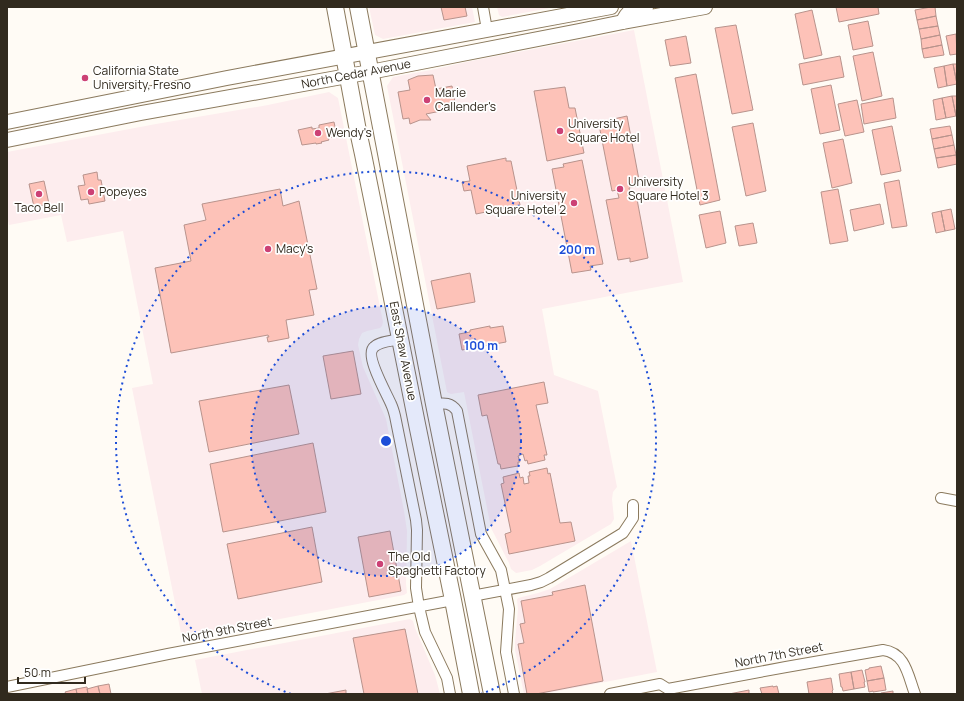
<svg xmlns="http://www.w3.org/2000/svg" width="964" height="701" font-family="Manrope,sans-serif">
<rect width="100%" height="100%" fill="#fffbf5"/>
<path fill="#fdedee" d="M 369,7 L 472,7 L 475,22 L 383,39 L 375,35 Z
M 497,7 L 555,7 L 502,17 L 499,15 Z
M 634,30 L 683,282 L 542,309 L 554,375 L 598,391 L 617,487 L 613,492 L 612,499 L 614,519 L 611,524 L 540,566 L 532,570 L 516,573 L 511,569 L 509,563 L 491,528 L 464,392 L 451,394 L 447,392 L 387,86 L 393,77 L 431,70 L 471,61 Z
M 329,92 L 338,98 L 383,322 L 382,326 L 380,328 L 367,331 L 362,333 L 359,339 L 358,345 L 363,367 L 386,419 L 404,511 L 407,531 L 406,584 L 407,593 L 404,595 L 182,638 L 132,388 L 153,384 L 123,231 L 67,242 L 61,215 L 9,225 L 7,216 L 7,152 L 156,124 L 268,105 Z
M 631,541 L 657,672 L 543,694 L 524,694 L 515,650 L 515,642 L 518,609 L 517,600 L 518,598 L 538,593 L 550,589 Z
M 410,619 L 413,621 L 415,628 L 435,675 L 440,694 L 202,694 L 195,660 Z"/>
<path fill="#fdc2b8" stroke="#b8938c" d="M 441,7 L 465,7 L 467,16 L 444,20 Z
M 836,7 L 878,7 L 879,14 L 839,22 Z
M 931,7 L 935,7 L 936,16 L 917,20 L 915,10 Z
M 812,10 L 822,55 L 804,59 L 795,14 Z
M 936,16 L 938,26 L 919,29 L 917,20 Z
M 868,21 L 873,46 L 853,50 L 848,25 Z
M 736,25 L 753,110 L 732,114 L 715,28 Z
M 938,26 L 940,35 L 921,39 L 919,29 Z
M 956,34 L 957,54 L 950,55 L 946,36 Z
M 940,35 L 942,45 L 922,49 L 921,39 Z
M 686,36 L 691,63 L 670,66 L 665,40 Z
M 942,45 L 944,55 L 924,58 L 922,49 Z
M 873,52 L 882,96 L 862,101 L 853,56 Z
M 840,56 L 844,77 L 803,85 L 799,64 Z
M 953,64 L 957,64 L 957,84 Z
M 953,64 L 957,84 L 947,86 L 944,66 Z
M 944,66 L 947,86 L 938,88 L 934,68 Z
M 696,74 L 720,200 L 700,205 L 675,78 Z
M 433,75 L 436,89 L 452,86 L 456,108 L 426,114 L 431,120 L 420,120 L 410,124 L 409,118 L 403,119 L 398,92 L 410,90 L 408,80 L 418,76 Z
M 831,85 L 840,130 L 820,134 L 811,89 Z
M 565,87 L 569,108 L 575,108 L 584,153 L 547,161 L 534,91 Z
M 952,96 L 956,116 L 946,118 L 942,98 Z
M 952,96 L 957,96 L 957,116 L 956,116 Z
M 893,98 L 896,118 L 864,124 L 861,104 Z
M 942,98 L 946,118 L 936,120 L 933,100 Z
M 857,100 L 864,132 L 845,136 L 838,104 Z
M 627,116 L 640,185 L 629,188 L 631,195 L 636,194 L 648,258 L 630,262 L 630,258 L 618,260 L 606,200 L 619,198 L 617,190 L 612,191 L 599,125 L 610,123 L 609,120 Z
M 334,122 L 337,136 L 328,138 L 329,140 L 321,142 L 322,143 L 316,144 L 316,143 L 302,145 L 298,130 L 312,127 L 312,129 L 319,128 L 319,125 Z
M 753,123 L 766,191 L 746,196 L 732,127 Z
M 892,126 L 901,171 L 881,175 L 872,130 Z
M 950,126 L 952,135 L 932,139 L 930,129 Z
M 952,135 L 954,145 L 934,149 L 932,139 Z
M 843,139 L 852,183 L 832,188 L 823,143 Z
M 954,145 L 956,155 L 936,158 L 934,149 Z
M 956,155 L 957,164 L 938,168 L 936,158 Z
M 506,158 L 506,161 L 511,161 L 520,205 L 476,214 L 471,190 L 464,191 L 462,182 L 470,181 L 467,166 Z
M 582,160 L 603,264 L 590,266 L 591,270 L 572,273 L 552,169 L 564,167 L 563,164 Z
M 97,172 L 98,180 L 101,180 L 105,201 L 89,204 L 88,199 L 81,200 L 78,186 L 85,185 L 83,175 Z
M 899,180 L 907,226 L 892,228 L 884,183 Z
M 44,181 L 49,204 L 34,207 L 29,184 Z
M 280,189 L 283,206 L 299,201 L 317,289 L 309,290 L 314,315 L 286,320 L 289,338 L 268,342 L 267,337 L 269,337 L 268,335 L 171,353 L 155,268 L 191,261 L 184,225 L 206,220 L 202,204 Z
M 838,189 L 848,241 L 830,244 L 821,192 Z
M 880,204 L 884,224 L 854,231 L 850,210 Z
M 951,209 L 955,229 L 945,231 L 941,211 Z
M 720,211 L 726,243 L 706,248 L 699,215 Z
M 941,211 L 945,231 L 936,233 L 932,213 Z
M 753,223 L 757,243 L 739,246 L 735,226 Z
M 470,273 L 475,302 L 437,309 L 431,281 Z
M 490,326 L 490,328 L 503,326 L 506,342 L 462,350 L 459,334 L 470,332 L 470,330 Z
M 353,351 L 361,394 L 331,399 L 323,356 Z
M 544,382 L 548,403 L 536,405 L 547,455 L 544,455 L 545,460 L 528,464 L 527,460 L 525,461 L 523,454 L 518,456 L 520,462 L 518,462 L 518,466 L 501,469 L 500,464 L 498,464 L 487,415 L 482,416 L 478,395 Z
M 289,385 L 299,434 L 209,452 L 199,401 Z
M 313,443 L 326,512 L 223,532 L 210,464 Z
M 547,468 L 548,474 L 550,473 L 560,523 L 571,522 L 575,541 L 509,554 L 505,534 L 511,532 L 501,484 L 504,483 L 503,477 L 519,473 L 520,478 L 523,477 L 524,484 L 529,483 L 528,476 L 530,476 L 529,472 Z
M 312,527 L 322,582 L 238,599 L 227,544 Z
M 390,531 L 401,591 L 369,597 L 358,537 Z
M 585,585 L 603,681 L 536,694 L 527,694 L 518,644 L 524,643 L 520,624 L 525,623 L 521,601 L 553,595 L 552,592 Z
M 405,629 L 418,694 L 364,694 L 353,638 Z
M 881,666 L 884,678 L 867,681 L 865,670 L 869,669 L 869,668 Z
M 862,670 L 865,682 L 864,682 L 865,687 L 854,689 L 851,672 Z
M 851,672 L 854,689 L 843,691 L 842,687 L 841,687 L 839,674 Z
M 831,678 L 833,690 L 832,691 L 833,694 L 809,694 L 807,682 Z
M 884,678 L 886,690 L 873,692 L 873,691 L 869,692 L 867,681 Z
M 109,684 L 111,694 L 100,694 L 98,686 Z
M 98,686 L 100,694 L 88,694 L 87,689 Z
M 773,686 L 773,687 L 777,686 L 779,694 L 762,694 L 760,688 Z
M 87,687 L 88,694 L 77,694 L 76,689 Z
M 76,689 L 77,694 L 66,694 L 65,692 Z
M 346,690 L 346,694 L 325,694 Z
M 749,690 L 749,694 L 729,694 Z
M 893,691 L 893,694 L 881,694 L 881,693 Z"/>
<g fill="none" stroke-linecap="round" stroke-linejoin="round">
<g stroke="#8b7a5e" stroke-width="12">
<path id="minor" d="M 483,7 L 487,30
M 400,339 C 393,341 380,341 374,347 C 364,355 387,394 391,404 C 393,408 394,412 395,416 L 416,520 L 417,530 L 416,588 L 419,607 L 425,632 L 447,678 L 450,694
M 434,404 C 444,403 451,402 457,411 L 481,534 L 501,570 L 509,609 L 506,652 L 514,694
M 941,498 L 957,501
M 472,596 L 531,585 L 541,582 L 549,578 L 623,533 L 633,518 L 633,505
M 7,687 L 168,654 L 453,600
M 610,694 L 660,684 L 668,689 L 786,667 L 883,650 C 906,653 908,676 915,694"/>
</g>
<g stroke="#8b7a5e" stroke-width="16">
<path id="secondary" d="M 623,22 C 628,9 634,10 646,7
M 7,122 L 227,78 L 611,7
M 7,140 L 141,113 L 370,72 L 579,31 L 623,22 L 705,7"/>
</g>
<g stroke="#8b7a5e" stroke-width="18">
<path id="primary" d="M 335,7 L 358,131 L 363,154 L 382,248 L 417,424 L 453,600 L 471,694
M 358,7 L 434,404 L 492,694"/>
</g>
<use href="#minor" stroke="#fff" stroke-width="10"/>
<use href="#secondary" stroke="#fff" stroke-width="14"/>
<use href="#primary" stroke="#fff" stroke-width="16"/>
</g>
<circle cx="386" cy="441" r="135" fill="#1d4ed8" fill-opacity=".12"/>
<g fill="none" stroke="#1d4ed8" stroke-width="2" stroke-dasharray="2 4">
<circle cx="386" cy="441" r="135"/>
<path d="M291 694A270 270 0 1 1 481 694"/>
</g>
<g fill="#cc4175" stroke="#fff" stroke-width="1.5">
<circle cx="85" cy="78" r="4"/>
<circle cx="427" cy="100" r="4"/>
<circle cx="560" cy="131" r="4"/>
<circle cx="318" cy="133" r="4"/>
<circle cx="620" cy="189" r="4"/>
<circle cx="91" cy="192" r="4"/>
<circle cx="39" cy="194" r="4"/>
<circle cx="574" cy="203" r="4"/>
<circle cx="268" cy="249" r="4"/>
<circle cx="380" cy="564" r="4"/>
</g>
<g text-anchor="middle" stroke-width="3.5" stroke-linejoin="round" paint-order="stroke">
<g font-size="12" fill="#312a1e" stroke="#fff" text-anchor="start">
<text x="93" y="75">California State<tspan x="93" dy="14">University, Fresno</tspan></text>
<text x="435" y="97">Marie<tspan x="435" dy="14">Callender's</tspan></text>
<text x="568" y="128">University<tspan x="568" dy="14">Square Hotel</tspan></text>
<text x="326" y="137">Wendy's</text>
<text x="628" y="186">University<tspan x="628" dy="14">Square Hotel 3</tspan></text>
<text x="99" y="196">Popeyes</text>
<text x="566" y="200" text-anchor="end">University<tspan x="566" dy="14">Square Hotel 2</tspan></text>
<text x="39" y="212" text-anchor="middle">Taco Bell</text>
<text x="276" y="253">Macy's</text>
<text x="388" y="561">The Old<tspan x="388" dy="14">Spaghetti Factory</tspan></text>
</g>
<g font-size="12" fill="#312a1e" stroke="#fff">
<text transform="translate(356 74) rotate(-11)" y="4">North Cedar Avenue</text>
<text transform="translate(403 351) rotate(79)" y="4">East Shaw Avenue</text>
<text transform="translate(227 630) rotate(-11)" y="4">North 9th Street</text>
<text transform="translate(779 655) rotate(-11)" y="4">North 7th Street</text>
</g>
</g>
<circle cx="386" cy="441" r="6" fill="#1d4ed8" stroke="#fff" stroke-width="2"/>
<g font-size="12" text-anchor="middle" font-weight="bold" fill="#1d4ed8" stroke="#fff" stroke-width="3.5" stroke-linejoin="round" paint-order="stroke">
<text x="577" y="254">200 m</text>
<text x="481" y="350">100 m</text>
</g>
<rect width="964" height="701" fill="none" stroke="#312a1e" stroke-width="16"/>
<path d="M18 677v6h67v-6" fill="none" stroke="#312a1e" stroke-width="2"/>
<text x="24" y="677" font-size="12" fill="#312a1e" stroke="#ffffff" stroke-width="3" paint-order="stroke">50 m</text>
</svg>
